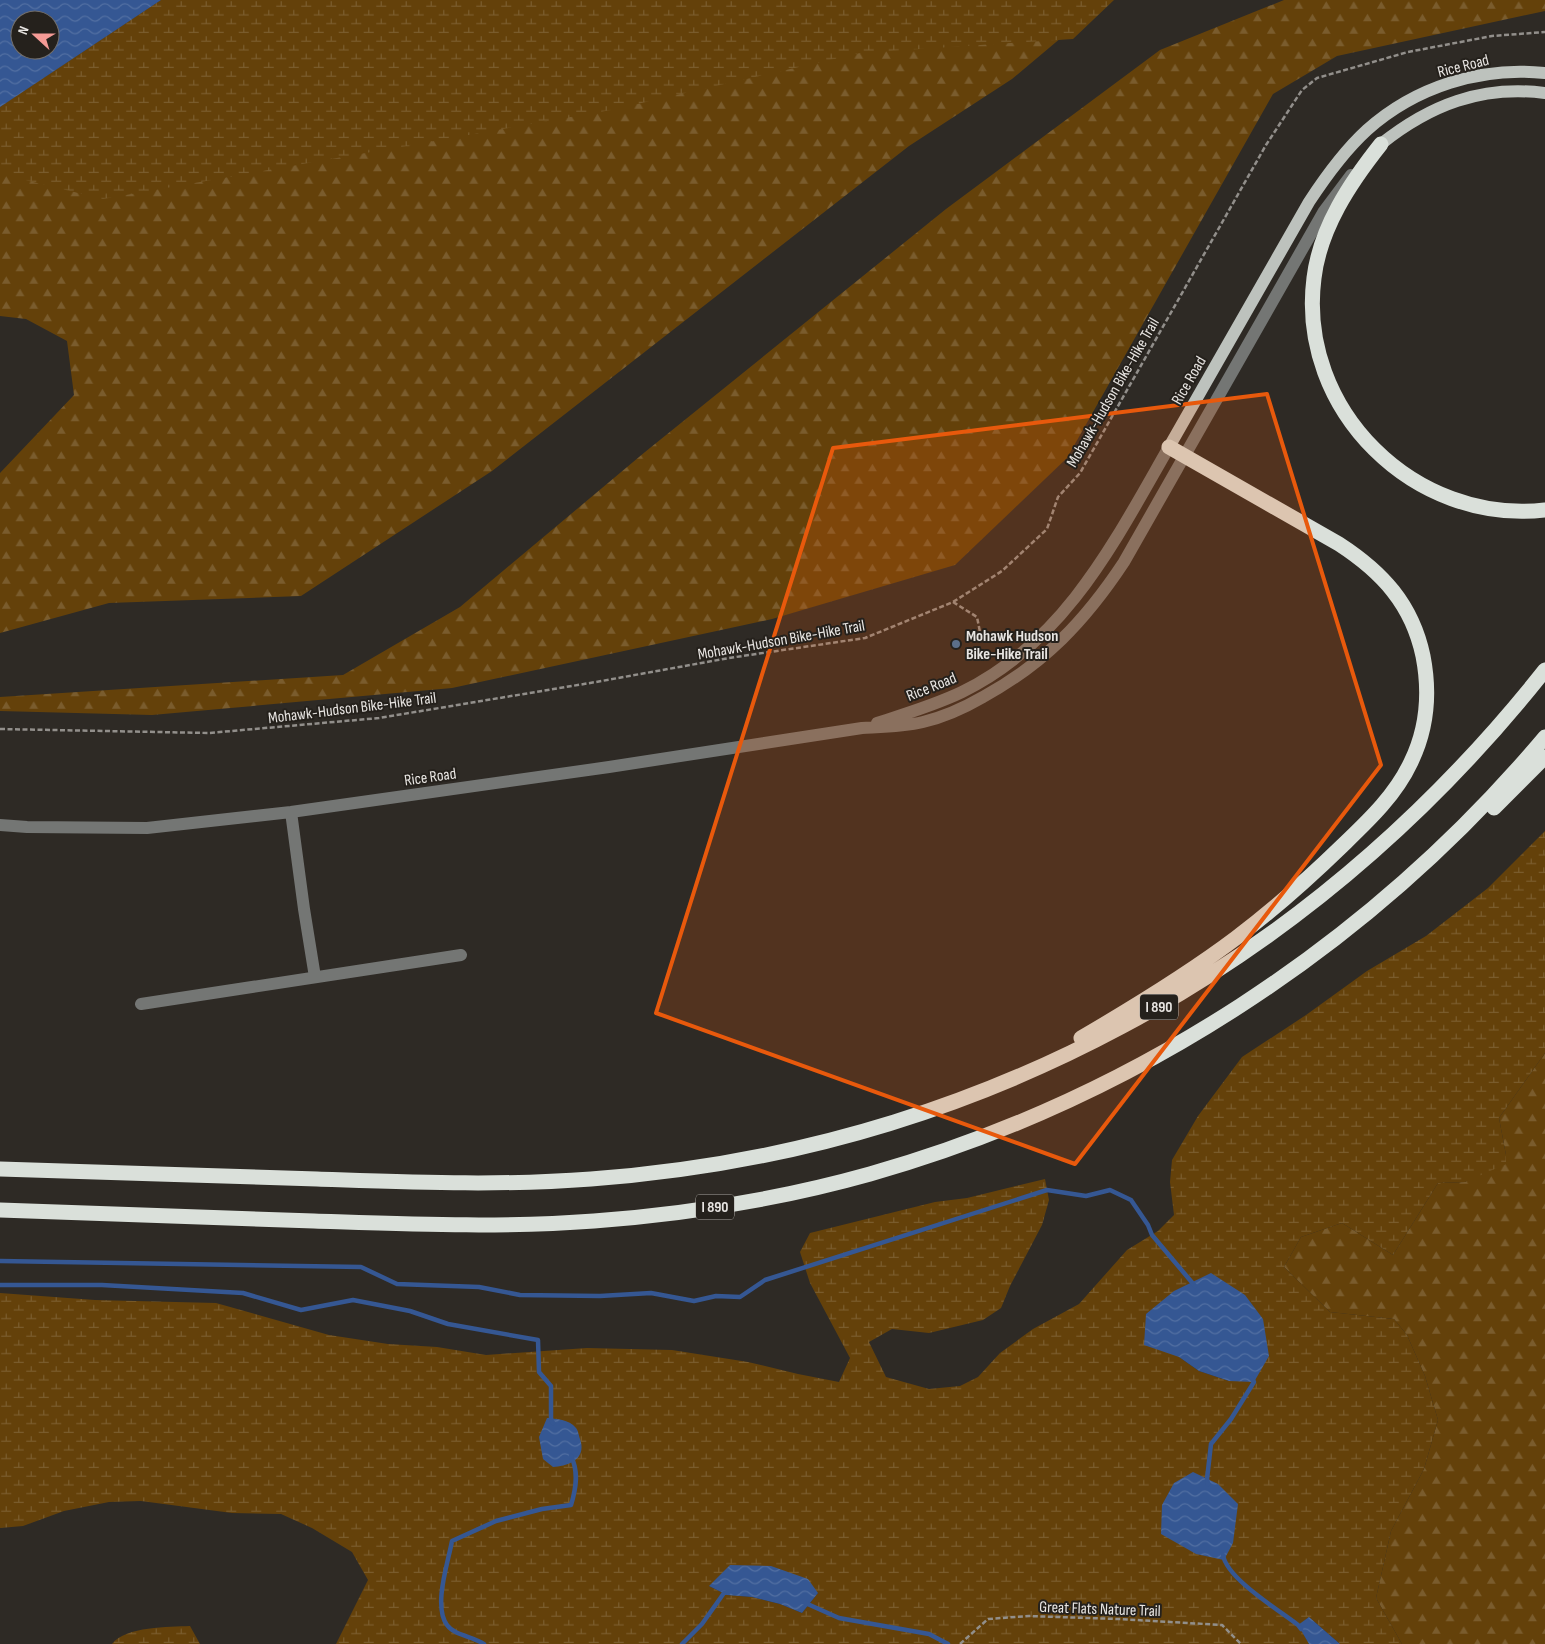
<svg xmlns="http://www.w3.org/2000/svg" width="1545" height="1644" font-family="'Sofia Sans Condensed',sans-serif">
<defs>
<pattern id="forest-firs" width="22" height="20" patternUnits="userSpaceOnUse" patternTransform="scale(1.25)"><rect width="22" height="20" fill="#64410a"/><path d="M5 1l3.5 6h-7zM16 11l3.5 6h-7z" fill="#7a5c2d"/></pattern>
<pattern id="wetland-marsh" width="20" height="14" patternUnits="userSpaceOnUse" patternTransform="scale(1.25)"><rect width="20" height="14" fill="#64410a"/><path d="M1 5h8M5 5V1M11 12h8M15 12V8" fill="none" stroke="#7a5c2d"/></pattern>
<pattern id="water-waves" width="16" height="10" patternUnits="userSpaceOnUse" patternTransform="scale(1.25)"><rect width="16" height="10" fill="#355793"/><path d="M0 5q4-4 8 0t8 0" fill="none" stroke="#526fa2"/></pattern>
</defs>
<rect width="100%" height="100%" fill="#2e2a25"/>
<path fill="url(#forest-firs)" d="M 161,0 L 1106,0 L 1012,79 L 909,146 L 492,471 L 301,596 L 109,603 L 0,633 L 0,473 L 74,395 L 67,341 L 26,319 L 0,316 L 0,107 Z
M 1284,0 L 1545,0 L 1545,11 L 1337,56 L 1273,94 L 1067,458 L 955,565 L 772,619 L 452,688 L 152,715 L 0,711 L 0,697 L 343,675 L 460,607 L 645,452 L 946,209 L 1160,50 Z
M 1545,1053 L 1545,1644 L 1402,1644 L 1376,1598 L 1391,1531 L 1424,1469 L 1438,1420 L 1425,1376 L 1407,1335 L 1394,1319 L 1330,1312 L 1284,1267 L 1301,1237 L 1342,1223 L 1393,1255 L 1438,1183 L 1465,1182 L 1506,1155 L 1499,1118 Z"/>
<path fill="url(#wetland-marsh)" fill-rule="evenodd" d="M 161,0 L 1114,0 L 1073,39 L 860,53 L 611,110 L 103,199 L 0,174 L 0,107 Z
M 1545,831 L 1545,1053 L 1499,1118 L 1506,1155 L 1506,1164 L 1465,1182 L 1438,1183 L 1393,1255 L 1342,1223 L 1301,1237 L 1284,1267 L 1330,1312 L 1394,1319 L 1407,1335 L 1425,1376 L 1438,1420 L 1424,1469 L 1391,1531 L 1376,1598 L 1402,1644 L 1340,1644 L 1309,1617 L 1299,1625 L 1309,1644 L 336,1644 L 368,1580 L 352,1552 L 312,1528 L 281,1514 L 232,1513 L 141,1501 L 109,1502 L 64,1511 L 23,1526 L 0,1528 L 0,1293 L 95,1300 L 216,1303 L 329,1335 L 388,1344 L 437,1347 L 486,1355 L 587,1348 L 672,1350 L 748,1362 L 798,1374 L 839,1382 L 850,1358 L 810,1283 L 800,1252 L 810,1233 L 935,1202 L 967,1198 L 1045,1179 L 1049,1200 L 1042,1225 L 1010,1286 L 1001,1308 L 983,1320 L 929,1333 L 892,1329 L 869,1342 L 886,1377 L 929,1389 L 960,1386 L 978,1377 L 1000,1353 L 1033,1329 L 1079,1304 L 1127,1250 L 1158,1231 L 1174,1215 L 1170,1182 L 1172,1160 L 1198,1116 L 1242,1057 L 1306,1015 L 1367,971 L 1426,936 L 1488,888 ZM 1211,1274 L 1229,1381 L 1199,1371 L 1179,1357 L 1175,1291 ZM 709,1586 L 818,1593 L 802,1613 L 780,1604 L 752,1597 L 727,1595 Z
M 190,1626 L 200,1644 L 112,1644 C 126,1626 169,1627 190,1626 Z"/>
<path fill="url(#water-waves)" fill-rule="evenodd" d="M 0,0 L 161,0 L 0,107 ZM 20,20 L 50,20 L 50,50 L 20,50 Z
M 1211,1273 L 1245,1295 L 1263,1319 L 1269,1356 L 1254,1382 L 1229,1381 L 1199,1371 L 1179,1357 L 1144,1345 L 1146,1314 L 1174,1291 Z
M 547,1418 C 556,1419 569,1419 576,1428 C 578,1430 579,1436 580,1439 C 587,1459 569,1466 553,1467 L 543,1459 L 539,1437 Z
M 1193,1472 L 1218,1484 L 1238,1504 L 1233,1543 L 1224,1560 L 1196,1554 L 1161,1534 L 1162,1505 L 1174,1483 Z
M 730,1565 L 771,1566 L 808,1579 L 818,1593 L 802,1613 L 780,1604 L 752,1597 L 727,1595 L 709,1586 Z
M 1309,1617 L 1340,1644 L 1309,1644 L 1298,1625 Z"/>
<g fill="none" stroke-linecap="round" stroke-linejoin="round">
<path stroke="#355793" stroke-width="4.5" d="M 0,1261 L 361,1267 L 397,1284 L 479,1287 L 520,1295 L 600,1296 L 651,1293 L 694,1301 L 716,1296 L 740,1297 L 765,1280 L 1047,1190 L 1086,1196 L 1110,1190 L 1131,1200 L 1148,1225 L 1152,1235 L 1195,1286
M 0,1285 L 102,1285 L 243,1293 L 301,1310 L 353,1300 L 410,1311 L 448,1324 L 538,1340 L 539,1372 L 551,1386 L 551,1419 L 553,1423
M 1208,1484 L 1207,1479 L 1211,1444 L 1231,1419 L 1254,1382 L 1252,1378
M 1223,1555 C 1227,1579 1279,1610 1298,1625 L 1301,1629
M 803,1602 L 839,1618 L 929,1634 L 948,1644
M 484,1644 C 473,1636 455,1636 447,1625 C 433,1606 448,1563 452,1541 L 496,1521 L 542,1509 L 571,1505 C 576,1489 579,1472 571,1456
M 682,1644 L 702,1624 L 724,1593 L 729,1592"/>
<path stroke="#928f8b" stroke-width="2.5" stroke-dasharray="5 2.5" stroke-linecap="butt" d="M 953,602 L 977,617 L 981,637
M 0,729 L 209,733 L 379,718 L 596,682 L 729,658 L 865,638 L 953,602 L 1002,571 L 1047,529 L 1058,497 L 1080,473 L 1266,145 L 1302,90 L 1317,78 L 1408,52 L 1492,36 L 1545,32
M 960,1644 L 988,1619 L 1029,1616 L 1119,1619 L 1222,1625 L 1241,1644"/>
<path stroke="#747674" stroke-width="12" d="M 877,723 C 905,714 935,705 962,692 C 1065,642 1115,541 1169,447
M 291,812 L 304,909 L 315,977
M 0,825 L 27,827 L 147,828 L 291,812 L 609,767 L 862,728 C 883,727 903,727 923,722 C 944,717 964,708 983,697 C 1045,663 1085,621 1124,562 L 1324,211 L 1351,175
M 141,1004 L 461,955"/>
<path stroke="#bdc2bd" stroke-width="12" d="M 1381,144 C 1430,105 1481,85 1545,93
M 1169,447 L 1309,202 C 1326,176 1344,151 1367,130 C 1415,87 1481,66 1545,73"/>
<path stroke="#dae0da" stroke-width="15" d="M 1381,144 C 1350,183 1320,228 1314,278 C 1297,410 1415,525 1545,510
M 1494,808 L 1545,757
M 1081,1038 C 1134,1007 1187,975 1236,938 C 1273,910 1308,879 1342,846 C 1368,821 1395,796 1411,762 C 1427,729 1430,692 1423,656 C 1412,604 1382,572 1339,544 L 1169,447
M 0,1169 C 106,1172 211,1176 317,1179 C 408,1182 500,1186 591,1179 C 973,1151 1307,970 1545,670
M 0,1210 C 105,1214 209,1217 314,1221 C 408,1224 501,1228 594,1221 C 687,1214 781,1199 870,1174 C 1132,1100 1370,945 1545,737"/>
</g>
<path fill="#e8590c" fill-opacity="0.2" stroke="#e8590c" stroke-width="4" stroke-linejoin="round" d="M 1267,394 L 1381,765 L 1075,1164 L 656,1013 L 833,448 Z"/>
<circle fill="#5c6f8a" stroke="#25211c" stroke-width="2" cx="956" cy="644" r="5"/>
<g text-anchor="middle" stroke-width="4" stroke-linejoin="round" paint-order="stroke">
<g fill="#25211c" stroke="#aeaaa7" stroke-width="1">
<rect x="1140" y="994.5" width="38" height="25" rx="4"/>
<rect x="696" y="1194.5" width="38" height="25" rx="4"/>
</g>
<g font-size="15" font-weight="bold" fill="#e8e5e2">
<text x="1159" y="1012">I 890</text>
<text x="715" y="1212">I 890</text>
</g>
<g font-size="16" fill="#e8e5e2" stroke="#25211c">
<text transform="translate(1463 65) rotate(-14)" y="6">Rice Road</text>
<text transform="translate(1188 380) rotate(-60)" y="6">Rice Road</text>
<text transform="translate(1112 392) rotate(-60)" y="6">Mohawk-Hudson Bike-Hike Trail</text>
<text transform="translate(781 639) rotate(-10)" y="6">Mohawk-Hudson Bike-Hike Trail</text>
<text transform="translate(931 686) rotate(-22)" y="6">Rice Road</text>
<text transform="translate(352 707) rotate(-7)" y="6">Mohawk-Hudson Bike-Hike Trail</text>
<text transform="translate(430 776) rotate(-8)" y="6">Rice Road</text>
<text transform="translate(1100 1608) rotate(2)" y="6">Great Flats Nature Trail</text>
</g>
<g font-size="16" font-weight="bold" fill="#e8e5e2" stroke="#25211c" text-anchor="start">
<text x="966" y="641">Mohawk Hudson<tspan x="966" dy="18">Bike-Hike Trail</tspan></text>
</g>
</g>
<g transform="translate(35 35) rotate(291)"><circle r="24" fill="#25211c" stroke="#736f6b"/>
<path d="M0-4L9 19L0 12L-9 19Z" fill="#f59b96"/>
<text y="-8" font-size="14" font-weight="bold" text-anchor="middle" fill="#e8e5e2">N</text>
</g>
</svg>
